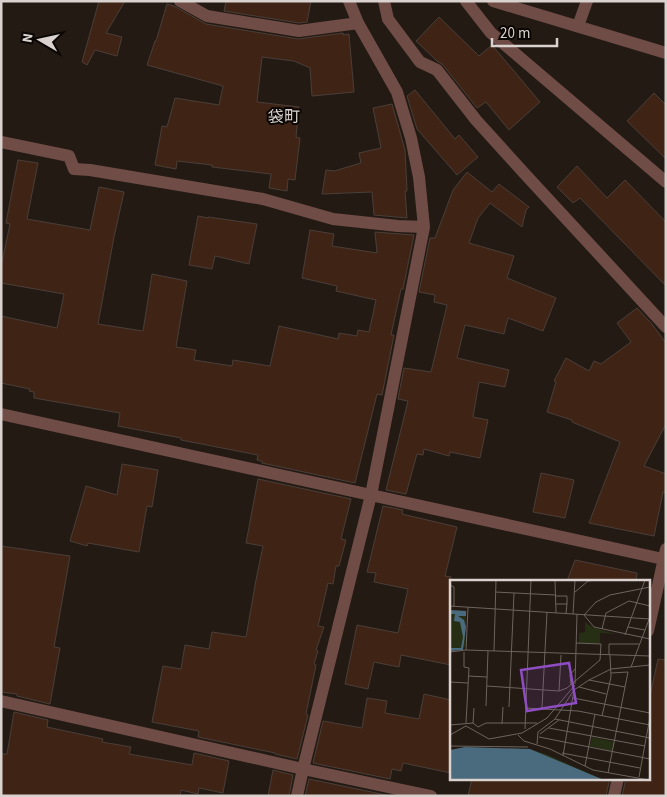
<svg xmlns="http://www.w3.org/2000/svg" width="667" height="797" font-family="'Source Sans 3','Noto Sans JP',sans-serif">
<rect width="100%" height="100%" fill="#241a14"/>
<path fill="#3f2416" stroke="#4a3e38" d="M 99,1 L 125,1 L 106,33 L 122,37 L 117,56 L 95,50 L 87,65 L 82,62 Z
M 226,1 L 311,1 L 307,22 L 299,23 L 224,11 Z
M 167,4 L 174,6 L 206,24 L 298,39 L 343,33 L 343,35 L 349,34 L 354,92 L 312,96 L 310,68 L 294,61 L 262,57 L 257,102 L 299,107 L 296,137 L 300,138 L 295,180 L 288,179 L 287,191 L 269,188 L 271,174 L 212,167 L 212,165 L 177,161 L 176,169 L 155,165 L 162,126 L 167,127 L 175,98 L 219,105 L 223,86 L 147,65 L 155,41 L 156,41 Z
M 439,17 L 479,56 L 492,45 L 540,102 L 509,130 L 486,102 L 477,108 L 443,65 L 437,61 L 416,41 Z
M 415,90 L 455,139 L 459,135 L 478,157 L 457,175 L 417,129 L 407,96 Z
M 654,93 L 666,105 L 666,159 L 627,121 Z
M 392,104 L 405,150 L 407,191 L 405,191 L 407,218 L 374,215 L 372,192 L 322,194 L 326,170 L 334,171 L 361,163 L 359,153 L 381,148 L 373,108 Z
M 18,160 L 38,163 L 27,219 L 90,230 L 99,187 L 124,192 L 114,237 L 98,324 L 143,331 L 152,274 L 187,281 L 176,347 L 196,350 L 194,360 L 232,366 L 233,360 L 270,366 L 279,326 L 338,339 L 339,333 L 357,336 L 358,330 L 369,332 L 376,300 L 336,291 L 337,286 L 302,278 L 310,230 L 334,234 L 332,246 L 377,253 L 375,232 L 414,235 L 403,289 L 401,289 L 391,335 L 394,335 L 382,395 L 377,394 L 355,483 L 262,463 L 262,461 L 257,460 L 258,455 L 181,440 L 181,438 L 118,426 L 120,413 L 34,398 L 34,392 L 29,391 L 30,389 L 1,383 L 1,316 L 57,328 L 64,294 L 1,283 L 1,267 L 10,224 L 6,223 Z
M 577,166 L 607,198 L 625,180 L 666,222 L 666,286 L 580,198 L 573,203 L 557,187 Z
M 467,172 L 492,192 L 499,184 L 529,207 L 526,210 L 522,227 L 490,203 L 478,218 L 469,243 L 514,256 L 507,278 L 556,298 L 543,331 L 508,318 L 504,334 L 465,325 L 457,358 L 509,370 L 505,387 L 479,382 L 473,417 L 488,420 L 480,458 L 450,452 L 449,456 L 424,449 L 423,455 L 417,454 L 406,494 L 386,490 L 408,401 L 398,399 L 404,368 L 431,372 L 447,305 L 434,302 L 435,295 L 419,292 L 430,238 L 435,238 L 453,190 Z
M 198,216 L 208,218 L 208,217 L 257,224 L 249,264 L 215,256 L 212,269 L 189,265 Z
M 637,308 L 651,323 L 666,343 L 666,424 L 644,466 L 666,474 L 666,493 L 663,492 L 654,536 L 589,523 L 620,442 L 572,422 L 572,420 L 547,412 L 556,382 L 554,381 L 566,358 L 589,371 L 594,361 L 601,364 L 631,342 L 617,323 Z
M 122,464 L 158,470 L 152,507 L 147,506 L 139,552 L 88,543 L 87,546 L 70,541 L 86,486 L 117,495 Z
M 541,473 L 574,480 L 565,518 L 533,512 Z
M 258,479 L 351,499 L 341,539 L 346,540 L 339,566 L 336,566 L 333,584 L 328,583 L 318,626 L 324,627 L 316,650 L 318,651 L 314,664 L 316,665 L 306,714 L 308,715 L 297,759 L 275,754 L 275,753 L 198,737 L 199,731 L 152,722 L 163,666 L 181,669 L 185,645 L 209,649 L 212,632 L 246,637 L 256,580 L 263,546 L 246,543 Z
M 383,506 L 403,510 L 402,514 L 457,527 L 445,576 L 451,577 L 451,665 L 401,655 L 399,667 L 374,662 L 368,689 L 345,684 L 357,625 L 398,633 L 408,589 L 374,582 L 376,573 L 367,572 Z
M 1,546 L 70,556 L 54,647 L 60,648 L 50,704 L 17,696 L 17,694 L 1,692 Z
M 575,560 L 637,573 L 636,581 L 567,581 Z
M 658,659 L 666,660 L 666,796 L 622,796 L 626,778 L 648,778 L 648,705 Z
M 424,694 L 451,700 L 451,773 L 403,763 L 401,771 L 392,769 L 390,779 L 313,763 L 323,721 L 362,728 L 367,698 L 387,701 L 385,713 L 419,719 Z
M 14,712 L 48,720 L 47,727 L 103,739 L 102,742 L 131,747 L 129,754 L 192,765 L 194,753 L 229,761 L 223,793 L 199,788 L 198,794 L 181,790 L 180,796 L 1,796 L 1,754 L 7,754 Z
M 273,770 L 293,775 L 289,796 L 268,796 Z
M 472,778 L 610,778 L 606,796 L 468,796 Z
M 309,779 L 386,795 L 386,796 L 305,796 Z"/>
<g fill="none" stroke-linecap="round" stroke-linejoin="round">
<path stroke="#6f4d46" stroke-width="12" d="M 180,1 L 207,16 L 299,31 L 358,23
M 384,1 L 388,19 L 420,62 L 437,70 L 476,120 L 524,173 L 666,327
M 466,1 L 491,33 L 666,182
M 578,26 L 587,1
M 1,142 L 69,156 L 74,169 L 90,170 L 263,199 L 333,219 L 398,226 L 424,227
M 1,414 L 663,559
M 648,631 L 666,549
M 297,796 L 303,769 L 371,495 L 424,227 L 419,177 L 411,138 L 397,92 L 358,23 L 349,1
M 614,796 L 618,778"/>
<path stroke="#6f4d46" stroke-width="12" d="M 493,1 L 666,53
M 1,701 L 303,769 L 431,796"/>
</g>
<g text-anchor="middle" stroke-width="4" stroke-linejoin="round" paint-order="stroke">
<g font-size="16" fill="#d9d2ce" stroke="#0a0604">
<text x="284" y="122">袋町</text>
</g>
</g>
<g transform="translate(450 580)">
<rect width="200" height="200" fill="#241a14"/>
<path d="M 0,30 L 16,31 L 16,40 L 15,67 L 0,71 ZM 135,42 L 142,47 L 165,54 L 150,53 L 150,63 L 129,63 L 129,53 L 135,52 ZM 142,157 L 164,162 L 162,171 L 140,166 ZM 74,168 L 96,174 L 149,198 L 116,194 L 111,188 L 88,177 L 71,175 Z" fill="#262f14"/>
<path d="M 0,30 L 16,31 L 16,36 L 8,36 L 14,40 L 16,47 L 13,70 L 0,71 L 0,68 L 11,68 L 13,57 L 10,42 L 4,41 L 5,34 L 0,34 ZM 15,167 L 80,169 L 154,200 L 0,200 L 0,170 Z" fill="#4a6a7d"/>
<path fill="none" stroke="#6c645e" stroke-width="1" d="M 105,0 L 106,33M 0,5 L 4,7 L 4,27M 200,7 L 160,15 L 146,22 L 134,35 L 144,47 L 200,59M 45,12 L 105,15M 125,12 L 138,1 L 146,0M 105,16 L 117,16 L 117,24M 106,24 L 117,24 L 116,33M 0,26 L 200,39M 123,34 L 125,0M 178,47 L 195,50M 152,49 L 156,33 L 179,21 L 200,26M 175,55 L 195,0M 16,70 L 200,76M 44,71 L 46,0M 0,72 L 16,70 L 18,27M 14,72 L 14,87 L 19,88 L 16,143M 159,75 L 159,64 L 189,64M 181,87 L 200,37M 18,96 L 37,97M 139,100 L 175,107M 0,102 L 18,103M 125,104 L 127,34M 121,105 L 120,95 L 125,89M 37,106 L 109,111 L 117,108 L 150,80 L 151,64 L 126,63M 129,107 L 156,114M 109,111 L 111,75M 123,118 L 200,133M 36,126 L 38,71M 59,127 L 64,13M 75,128 L 128,131 L 200,145M 92,128 L 97,32M 152,136 L 161,97 L 160,75M 105,139 L 200,158M 23,143 L 24,128M 52,144 L 53,127M 0,145 L 23,143 L 28,147 L 36,143 L 87,143M 99,148 L 195,166M 75,149 L 81,0M 90,154 L 109,140M 0,155 L 16,146 L 39,159 L 72,153 L 97,138 L 125,105M 68,155 L 74,161 L 100,169 L 143,190 L 199,200M 89,157 L 200,179M 87,164 L 88,152 L 105,139 L 124,110 L 139,100 L 161,89 L 200,85M 0,166 L 78,167M 112,173 L 190,188M 113,176 L 124,110M 135,186 L 145,134M 158,193 L 178,92 L 161,93M 189,197 L 200,137"/>
<path fill="#8e4dc2" fill-opacity="0.15" stroke="#8e4dc2" stroke-width="2.5" d="M 119,83 L 126,123 L 77,131 L 71,90 Z"/>
<rect width="200" height="200" fill="none" stroke="#d9d2ce" stroke-width="2.5"/>
</g>
<rect width="667" height="797" fill="none" stroke="#d9d2ce" stroke-width="5"/>
<g transform="translate(40 40) rotate(279)" stroke="#0a0604" stroke-width="4" paint-order="stroke">
<path d="M0-4L9 19L0 12L-9 19Z" fill="#d9d2ce"/>
<text y="-8" font-size="14" font-weight="bold" text-anchor="middle" fill="#d9d2ce">N</text>
</g>
<path d="M492 38v8h65v-8" fill="none" stroke="#d9d2ce" stroke-width="2.5"/>
<text x="500" y="38" font-size="15" fill="#d9d2ce" stroke="#0a0604" stroke-width="4" paint-order="stroke">20 m</text>
</svg>
